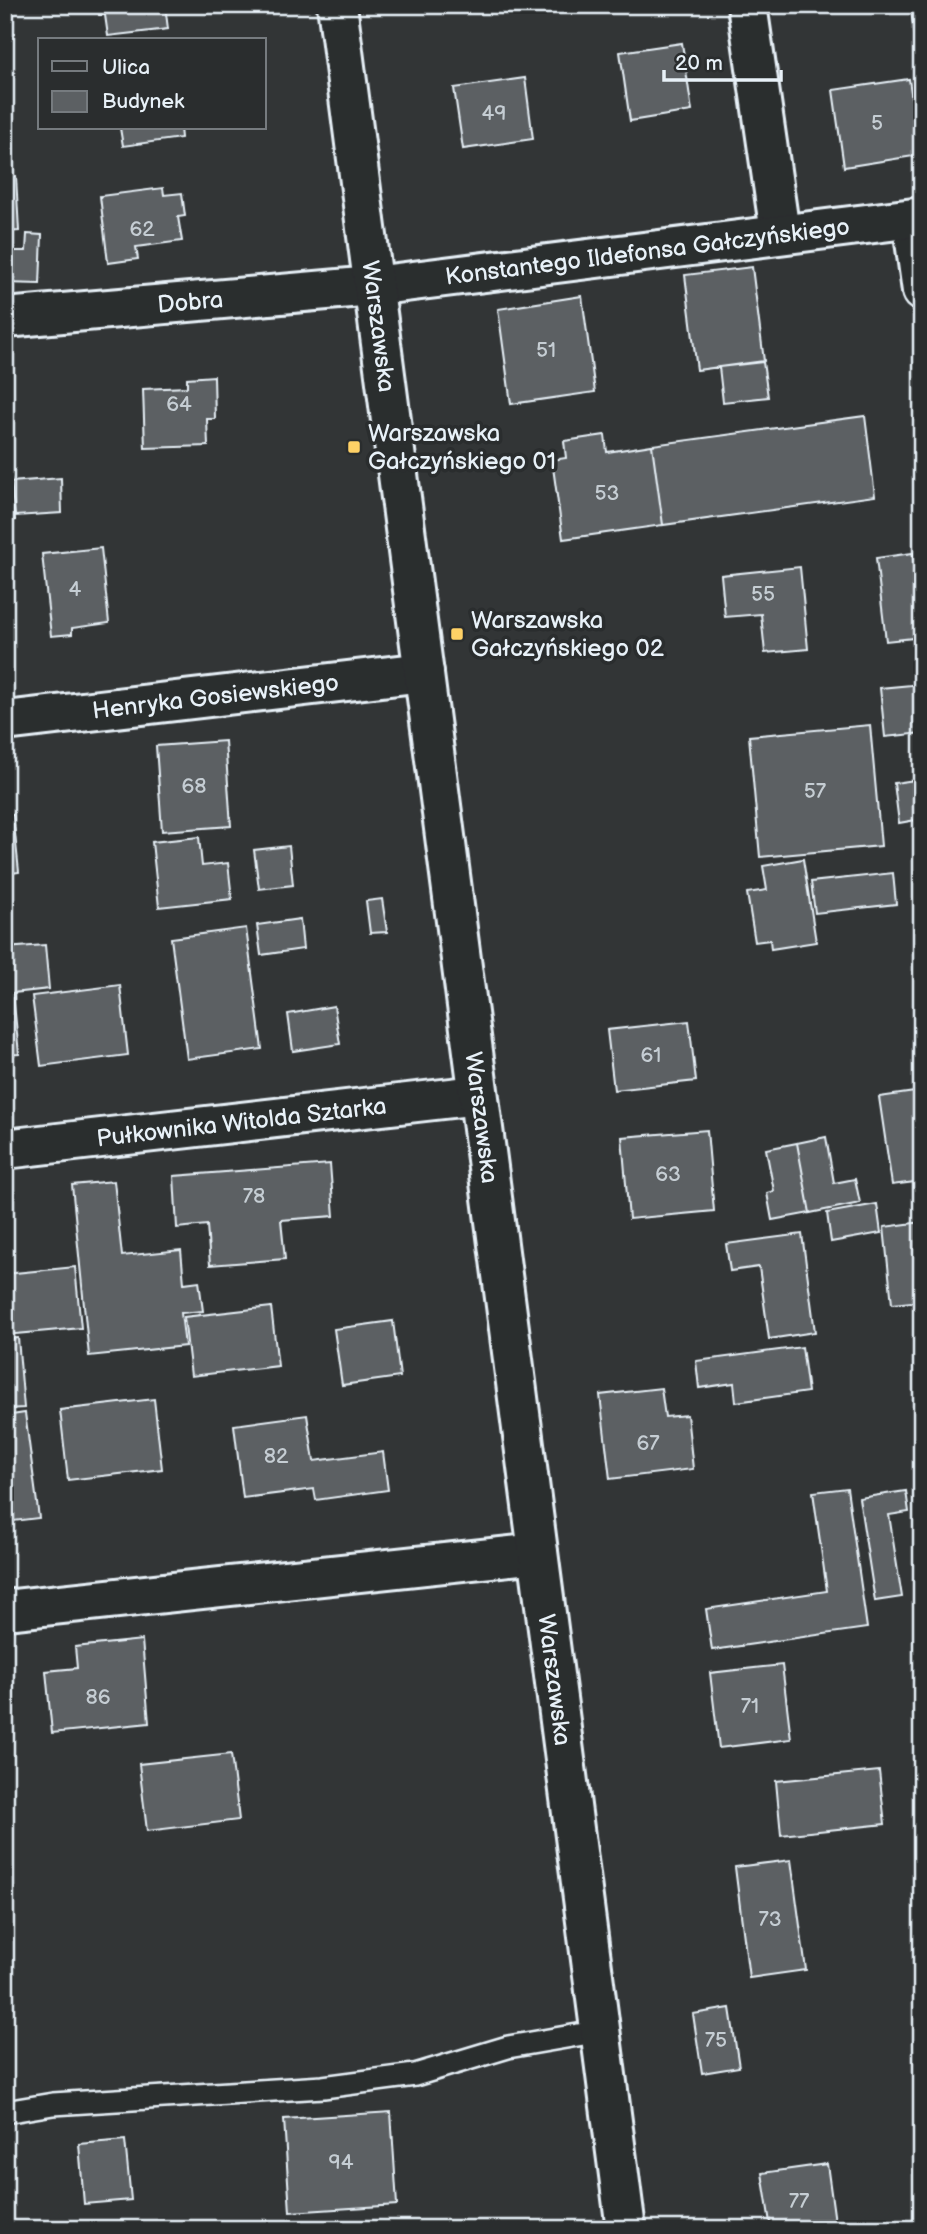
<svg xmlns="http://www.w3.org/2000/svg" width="927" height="2234" font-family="'Balsamiq Sans',sans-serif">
<rect width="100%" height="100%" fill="#323536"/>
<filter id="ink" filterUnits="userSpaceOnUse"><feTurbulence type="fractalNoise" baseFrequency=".0143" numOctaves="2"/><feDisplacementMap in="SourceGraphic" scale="14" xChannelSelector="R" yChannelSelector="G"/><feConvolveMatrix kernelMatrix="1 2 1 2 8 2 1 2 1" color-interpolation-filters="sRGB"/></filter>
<g filter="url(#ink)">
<path fill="#5c6063" stroke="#e8f1f8" stroke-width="2" d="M 98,5 L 165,5 L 168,29 L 108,36 L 105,15 L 99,15 Z
M 922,7 L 922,70 L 918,71 L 911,9 Z
M 682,43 L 692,111 L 630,121 L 620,52 Z
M 525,78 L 533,139 L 463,149 L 454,88 Z
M 909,79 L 920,155 L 844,167 L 833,90 Z
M 120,128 L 180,128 L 181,138 L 123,146 Z
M 16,176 L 19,231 L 5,232 L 5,177 Z
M 163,188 L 164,195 L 182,193 L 185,216 L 178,217 L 182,241 L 136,247 L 138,259 L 108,263 L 100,196 Z
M 27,234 L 42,235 L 40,284 L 5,283 L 6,251 L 26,251 Z
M 752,267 L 764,361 L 697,370 L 685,275 Z
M 582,296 L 595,392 L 511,404 L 498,309 Z
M 763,362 L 768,397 L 723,402 L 719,367 Z
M 214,376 L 215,419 L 207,419 L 208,446 L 145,448 L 143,389 L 187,387 L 187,378 Z
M 865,416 L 875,496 L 663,525 L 652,445 Z
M 605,435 L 607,452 L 652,445 L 663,525 L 563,539 L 552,460 L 566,458 L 564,441 Z
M 61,478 L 62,513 L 15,516 L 11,482 Z
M 11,479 L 15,520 L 5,521 L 5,480 Z
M 101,548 L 109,623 L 72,628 L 72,634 L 51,636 L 42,554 Z
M 913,553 L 922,637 L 886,641 L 876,558 Z
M 800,567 L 808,649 L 765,653 L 761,614 L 725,617 L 721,575 Z
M 922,684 L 922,733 L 885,737 L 880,688 Z
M 870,725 L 881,846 L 760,857 L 749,736 Z
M 225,741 L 231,826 L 162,831 L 156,746 Z
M 922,779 L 922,841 L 919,842 L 916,820 L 899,823 L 894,783 Z
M 13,814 L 19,872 L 5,874 L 5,815 Z
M 199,837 L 202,866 L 228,863 L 232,899 L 159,907 L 152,842 Z
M 289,846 L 293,885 L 259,889 L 254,850 Z
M 803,859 L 816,942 L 771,949 L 770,940 L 755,942 L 747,893 L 767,890 L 763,866 Z
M 893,873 L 896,904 L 815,913 L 811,882 Z
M 382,899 L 387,932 L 370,933 L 366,901 Z
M 300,919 L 303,949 L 261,955 L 257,925 Z
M 246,928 L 262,1049 L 187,1059 L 171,938 Z
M 45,945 L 49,989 L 13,993 L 19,1054 L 5,1055 L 5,948 Z
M 120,985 L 128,1055 L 41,1066 L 32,996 Z
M 334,1006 L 340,1044 L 293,1051 L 288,1014 Z
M 689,1021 L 696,1081 L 614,1090 L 607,1030 Z
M 922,1091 L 922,1181 L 892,1185 L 879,1097 Z
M 707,1130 L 714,1211 L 629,1219 L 622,1137 Z
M 826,1137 L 834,1183 L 855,1179 L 860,1203 L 810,1213 L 797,1143 Z
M 797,1143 L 810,1213 L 772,1220 L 767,1193 L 774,1191 L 766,1149 Z
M 330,1164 L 334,1216 L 281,1220 L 285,1259 L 210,1265 L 207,1225 L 177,1228 L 174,1176 Z
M 114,1181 L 122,1256 L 181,1250 L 184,1283 L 199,1281 L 203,1311 L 181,1313 L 185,1346 L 89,1356 L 72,1185 Z
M 877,1204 L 881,1233 L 831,1242 L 827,1213 Z
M 922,1222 L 922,1301 L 892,1304 L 884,1227 Z
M 802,1234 L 815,1332 L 769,1339 L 759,1267 L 730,1271 L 726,1244 Z
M 75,1267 L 81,1328 L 5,1335 L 5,1274 Z
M 271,1307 L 278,1366 L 191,1376 L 184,1317 Z
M 393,1321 L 400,1377 L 342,1385 L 334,1329 Z
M 18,1338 L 24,1408 L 5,1409 L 5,1339 Z
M 802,1347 L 808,1392 L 736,1402 L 734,1383 L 699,1388 L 696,1361 Z
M 661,1388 L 665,1417 L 687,1415 L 693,1469 L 610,1479 L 600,1395 Z
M 154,1399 L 162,1469 L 68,1480 L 60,1410 Z
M 25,1413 L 39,1518 L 5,1522 L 5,1416 Z
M 307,1415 L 314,1461 L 383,1452 L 388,1490 L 316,1500 L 314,1489 L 243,1498 L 234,1425 Z
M 847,1488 L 867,1628 L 712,1650 L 706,1609 L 827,1591 L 813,1492 Z
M 906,1491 L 909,1512 L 889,1515 L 902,1597 L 875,1601 L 859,1498 Z
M 142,1640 L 149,1723 L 52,1733 L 46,1671 L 77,1668 L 75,1647 Z
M 782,1665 L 791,1739 L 719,1748 L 710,1673 Z
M 231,1754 L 239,1820 L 147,1831 L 139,1764 Z
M 879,1771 L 885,1824 L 781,1835 L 776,1781 Z
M 791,1860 L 806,1970 L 749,1978 L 735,1867 Z
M 730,2008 L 739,2067 L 702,2073 L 693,2014 Z
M 391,2112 L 397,2205 L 290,2212 L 284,2119 Z
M 125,2140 L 131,2200 L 84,2204 L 79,2144 Z
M 827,2164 L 836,2229 L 771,2229 L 762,2173 Z"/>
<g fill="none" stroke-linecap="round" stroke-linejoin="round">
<g stroke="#e8f1f8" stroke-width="26">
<path id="service" d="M 5,2112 L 53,2104 L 323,2087 L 415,2075 L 508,2047 L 601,2031"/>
</g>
<g stroke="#e8f1f8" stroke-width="44">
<g id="minor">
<path d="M 747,5 L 780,233"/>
<path d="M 912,219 L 922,291"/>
<path id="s1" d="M 5,318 L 373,286 L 922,217"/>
<path id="s2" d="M 5,721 L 424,672"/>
<path id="s3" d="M 5,1149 L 478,1095"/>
<path d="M 5,1610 L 538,1553"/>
</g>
</g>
<g stroke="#e8f1f8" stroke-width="44">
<g id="tertiary">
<path id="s4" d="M 337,5 L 626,2229"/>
</g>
</g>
<use href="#service" stroke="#2a2d2e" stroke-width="21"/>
<use href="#minor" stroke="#2a2d2e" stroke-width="38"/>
<use href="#tertiary" stroke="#2a2d2e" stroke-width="38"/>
</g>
</g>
<g fill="#ffd166" stroke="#2a2d2e" stroke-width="2.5">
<rect x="347" y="440" width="14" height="14" rx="3.5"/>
<rect x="450" y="627" width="14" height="14" rx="3.5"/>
</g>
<g text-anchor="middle" stroke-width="7" stroke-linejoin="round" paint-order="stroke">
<g font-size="21" fill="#c5cdd3">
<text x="494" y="120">49</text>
<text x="877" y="130">5</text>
<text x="142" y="236">62</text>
<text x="546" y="357">51</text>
<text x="179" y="411">64</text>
<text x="607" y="500">53</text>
<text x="75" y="596">4</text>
<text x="763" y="601">55</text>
<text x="194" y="793">68</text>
<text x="815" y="798">57</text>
<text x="651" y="1062">61</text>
<text x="668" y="1181">63</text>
<text x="254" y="1203">78</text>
<text x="648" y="1450">67</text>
<text x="276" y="1463">82</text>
<text x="98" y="1704">86</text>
<text x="750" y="1713">71</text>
<text x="770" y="1926">73</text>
<text x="716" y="2047">75</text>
<text x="341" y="2169">94</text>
<text x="799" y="2208">77</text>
</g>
<g font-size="24" fill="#e8f1f8" stroke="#2a2d2e">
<text dy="8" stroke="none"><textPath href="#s1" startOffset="646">Konstantego Ildefonsa Gałczyńskiego</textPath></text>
<text dy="8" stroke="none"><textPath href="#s1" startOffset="186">Dobra</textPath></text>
<text dy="8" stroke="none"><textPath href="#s4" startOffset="324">Warszawska</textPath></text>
<text dy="8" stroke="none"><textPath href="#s2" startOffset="212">Henryka Gosiewskiego</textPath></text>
<text dy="8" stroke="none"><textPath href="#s4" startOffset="1122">Warszawska</textPath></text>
<text dy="8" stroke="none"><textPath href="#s3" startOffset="238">Pułkownika Witolda Sztarka</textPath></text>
<text dy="8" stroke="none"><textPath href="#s4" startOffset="1689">Warszawska</textPath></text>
</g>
<g font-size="24" fill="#e8f1f8" stroke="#2a2d2e" text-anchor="start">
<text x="368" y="441">Warszawska<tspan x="368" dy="28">Gałczyńskiego 01</tspan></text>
<text x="471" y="628">Warszawska<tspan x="471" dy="28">Gałczyńskiego 02</tspan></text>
</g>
</g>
<rect width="927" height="2234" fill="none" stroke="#2a2d2e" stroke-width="28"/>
<rect x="14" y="14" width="899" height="2206" fill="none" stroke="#e8f1f8" stroke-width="2.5" filter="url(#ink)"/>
<rect x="38" y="38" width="228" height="91" fill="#2a2d2e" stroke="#767b7f" stroke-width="2"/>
<rect x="52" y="61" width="35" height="10" fill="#2a2d2e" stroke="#767b7f" stroke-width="2"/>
<text x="102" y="74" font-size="21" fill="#e8f1f8">Ulica</text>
<rect x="52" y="91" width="35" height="21" fill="#5c6063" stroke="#767b7f" stroke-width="2"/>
<text x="102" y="108" font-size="21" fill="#e8f1f8">Budynek</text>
<path d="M664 70v10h117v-10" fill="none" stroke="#e8f1f8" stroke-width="3.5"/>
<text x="675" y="70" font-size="21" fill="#e8f1f8" stroke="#2a2d2e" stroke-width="5" paint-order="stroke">20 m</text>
</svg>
